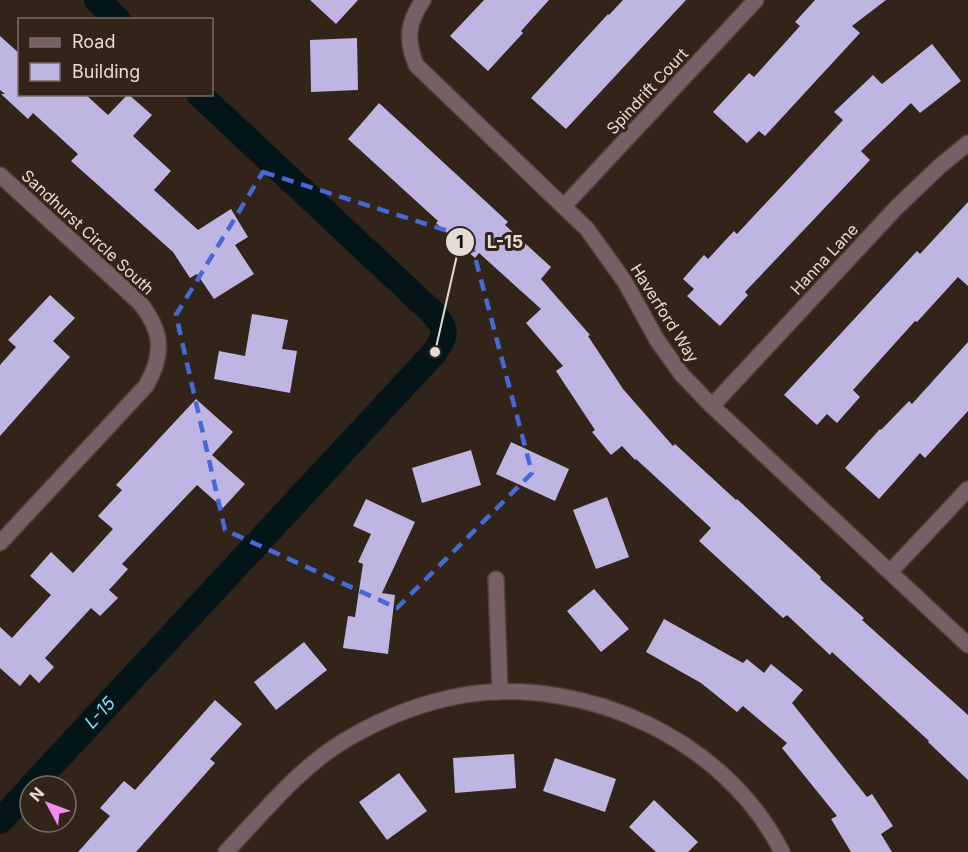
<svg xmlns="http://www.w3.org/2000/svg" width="968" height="852" font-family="Inter,sans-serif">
<rect width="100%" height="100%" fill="#332419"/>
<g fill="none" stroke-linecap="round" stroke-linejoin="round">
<g stroke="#031519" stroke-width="26">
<path d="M 97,0 L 118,20"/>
<path id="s1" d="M 32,786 L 435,352 C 447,333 447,330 433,313 L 199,94"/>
<path d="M 0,821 L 30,789"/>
</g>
</g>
<path fill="#bfb5e3" d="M 310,0 L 358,0 L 336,24 Z
M 484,0 L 549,0 L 521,31 L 523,33 L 488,71 L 450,36 Z
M 623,0 L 686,0 L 566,129 L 531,98 L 608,14 L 609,15 Z
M 815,0 L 886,0 L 852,26 L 860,33 L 765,136 L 759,131 L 747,143 L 713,112 L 749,73 L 754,77 L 800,26 L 795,22 Z
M 0,36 L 20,54 L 20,94 L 85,94 L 108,115 L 128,94 L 152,115 L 133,136 L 171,171 L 154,190 L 198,230 L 231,209 L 248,237 L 235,245 L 254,274 L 214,299 L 197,274 L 190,278 L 173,252 L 71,161 L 78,154 L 33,113 L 28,119 L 1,94 L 5,94 L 0,90 Z
M 357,38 L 358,90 L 311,92 L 310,40 Z
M 932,44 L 961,81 L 920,113 L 911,103 L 861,151 L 870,160 L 745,292 L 748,295 L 720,326 L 687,296 L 694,289 L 683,279 L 704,255 L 708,259 L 734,231 L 737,234 L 794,173 L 843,120 L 834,112 L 873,75 L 882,84 Z
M 379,103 L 508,222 L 505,225 L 551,267 L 541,279 L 590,335 L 588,336 L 623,389 L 673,446 L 675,444 L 736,500 L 737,499 L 821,577 L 820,579 L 864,618 L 862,620 L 968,715 L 968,780 L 928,742 L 929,741 L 832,652 L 830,655 L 787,615 L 783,618 L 699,541 L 711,528 L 636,459 L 635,460 L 622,446 L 611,455 L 592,432 L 595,430 L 556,371 L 563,366 L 526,323 L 541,309 L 479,253 L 475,258 L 436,223 L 438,221 L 348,139 Z
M 968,202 L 968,286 L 958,277 L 917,322 L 915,321 L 853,390 L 860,397 L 837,423 L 827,414 L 817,425 L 784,395 L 917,251 L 920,254 Z
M 50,295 L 75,318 L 53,341 L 70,357 L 0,436 L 0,365 L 16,347 L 8,340 Z
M 252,314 L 288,320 L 282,349 L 297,351 L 290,393 L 214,379 L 219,351 L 245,356 Z
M 968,342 L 968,411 L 925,458 L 920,453 L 879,499 L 845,468 L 880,429 L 881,430 L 909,401 L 912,404 Z
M 196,399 L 233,432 L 212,455 L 245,484 L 223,508 L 197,485 L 122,564 L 128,569 L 109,590 L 118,598 L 100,616 L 91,608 L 45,658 L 54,667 L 39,683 L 30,674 L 20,686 L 0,668 L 0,627 L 12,638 L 51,595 L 30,576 L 51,552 L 73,573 L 113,529 L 98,516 L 122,490 L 116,485 Z
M 511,442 L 569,469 L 555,501 L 496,474 Z
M 471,450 L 481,485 L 422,503 L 412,468 Z
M 607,497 L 629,557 L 596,569 L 573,510 Z
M 366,499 L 415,522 L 382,593 L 395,595 L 388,654 L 343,648 L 348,616 L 355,617 L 363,564 L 358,562 L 371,534 L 353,526 Z
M 594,589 L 629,629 L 601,652 L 567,611 Z
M 664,619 L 743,663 L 747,659 L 764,673 L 771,664 L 803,690 L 792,703 L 867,797 L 872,794 L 893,826 L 881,834 L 892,852 L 851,852 L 831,819 L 837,816 L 782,748 L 787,743 L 743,706 L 737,712 L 701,683 L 646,652 Z
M 304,642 L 327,670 L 276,710 L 254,682 Z
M 215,700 L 242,724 L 210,759 L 215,763 L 136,852 L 78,852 L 110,816 L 100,808 L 124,781 L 135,790 Z
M 514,754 L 516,788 L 455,793 L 453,758 Z
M 555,758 L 616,779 L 605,812 L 543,791 Z
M 399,773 L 427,811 L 387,840 L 359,802 Z
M 654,800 L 698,842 L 688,852 L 656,852 L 629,827 Z"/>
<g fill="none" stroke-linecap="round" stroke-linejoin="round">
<g stroke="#4f4137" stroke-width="18">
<path id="minor" d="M 423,0 C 407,24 406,39 416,65 L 587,229 L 625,282 L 657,340 L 682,375 L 712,406 L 968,645
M 0,175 L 140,303 C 163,332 164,354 146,386 L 0,543
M 564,206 L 756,0
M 712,406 L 896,208 L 940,166 L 968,143
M 890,572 L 968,489
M 496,579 L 500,692
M 226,852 C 264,812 301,765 349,738 C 385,717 423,702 464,695 C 586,676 725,739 782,852"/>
</g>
<use href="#minor" stroke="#766065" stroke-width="15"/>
</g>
<path fill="none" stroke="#456ad7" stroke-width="4.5" stroke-dasharray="12 8" stroke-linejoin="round" d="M 263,172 L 470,238 L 532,473 L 397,608 L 225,530 L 176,315 Z"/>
<g text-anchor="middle" stroke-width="6" stroke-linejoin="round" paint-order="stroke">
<g font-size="16" fill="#e5dbd4" stroke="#332419">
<text transform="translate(647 91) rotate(-47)" y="6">Spindrift Court</text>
<text transform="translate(88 232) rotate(43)" y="6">Sandhurst Circle South</text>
<text transform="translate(824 259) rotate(-47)" y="6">Hanna Lane</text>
<text transform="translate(665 313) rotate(58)" y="6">Haverford Way</text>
</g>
<g font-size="18" font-style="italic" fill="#7dddf3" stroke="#332419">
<text dy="6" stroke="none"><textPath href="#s1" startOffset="100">L-15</textPath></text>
</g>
</g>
<path fill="none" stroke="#e5dbd4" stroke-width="2" d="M435 352L460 242"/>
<g fill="#e5dbd4" stroke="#332419" stroke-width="2">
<circle cx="435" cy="352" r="6"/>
<circle cx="460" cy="242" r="15"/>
</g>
<g font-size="18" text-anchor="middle" font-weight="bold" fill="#111">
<text x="460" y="248">1</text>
</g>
<g font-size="18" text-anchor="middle" font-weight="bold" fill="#e5dbd4" stroke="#332419" stroke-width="6" stroke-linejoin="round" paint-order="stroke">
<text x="505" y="248">L-15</text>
</g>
<rect x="18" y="18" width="195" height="78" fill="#332419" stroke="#7a6d64" stroke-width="1.5"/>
<rect x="30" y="38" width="30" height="9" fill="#766065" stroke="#7a6d64" stroke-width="1.5"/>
<text x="72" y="48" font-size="18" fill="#e5dbd4">Road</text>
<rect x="30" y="63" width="30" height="18" fill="#bfb5e3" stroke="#7a6d64" stroke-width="1.5"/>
<text x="72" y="78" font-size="18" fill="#e5dbd4">Building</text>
<g transform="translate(48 804) rotate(311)"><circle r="28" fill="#332419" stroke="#7a6d64" stroke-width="1.5"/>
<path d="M0-4.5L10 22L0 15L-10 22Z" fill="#f589ef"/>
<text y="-9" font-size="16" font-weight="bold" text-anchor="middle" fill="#e5dbd4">N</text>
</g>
</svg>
